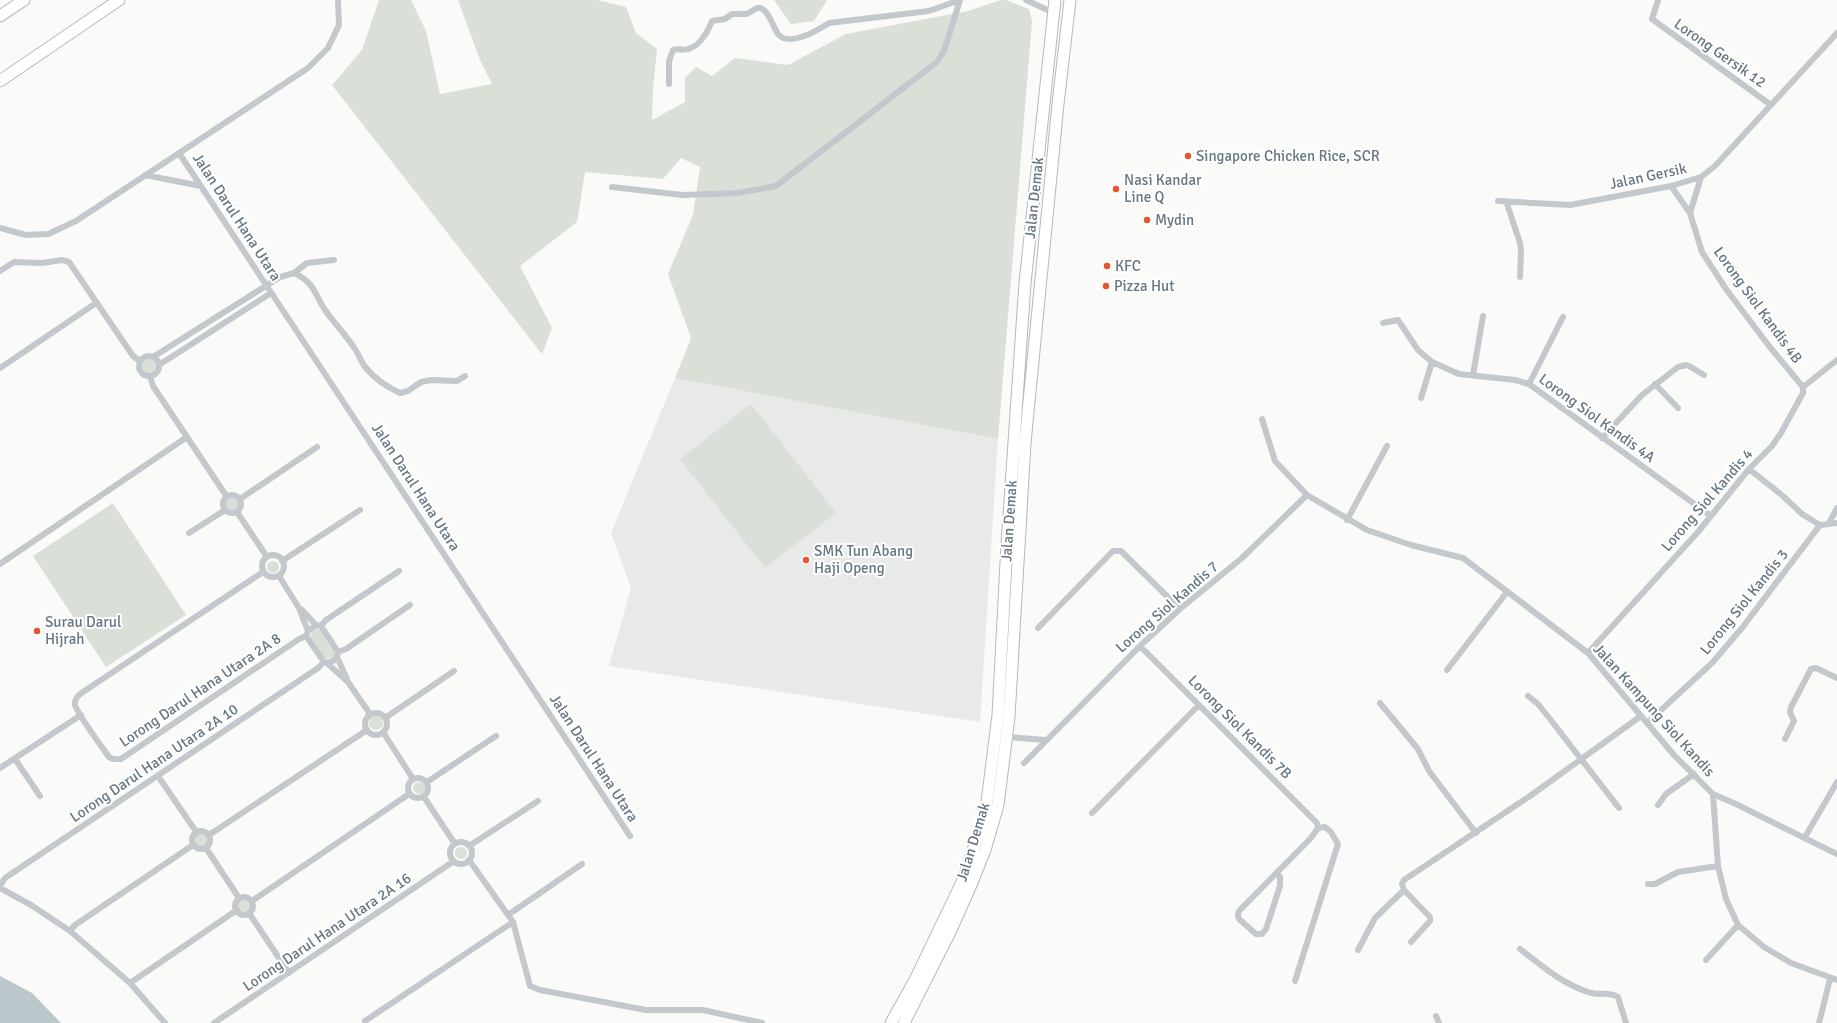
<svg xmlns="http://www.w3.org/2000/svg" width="1837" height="1023" font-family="Signika,sans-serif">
<rect width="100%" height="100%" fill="#fafaf8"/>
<path fill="#e8e9e9" d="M 675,378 L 998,439 L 980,722 L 609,666 L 631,588 L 611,533 Z"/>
<path fill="#dadfd7" d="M 379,0 L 411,0 L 426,31 L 440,94 L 492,84 L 480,60 L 458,0 L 598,0 L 626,7 L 636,33 L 657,49 L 653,89 L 652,120 L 685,102 L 685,78 L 696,67 L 712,76 L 735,58 L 788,65 L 846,34 L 968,11 L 1001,0 L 1006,0 L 1029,9 L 1032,21 L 998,439 L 675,378 L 691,338 L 668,274 L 693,215 L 700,167 L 681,158 L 663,179 L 585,172 L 577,222 L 520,266 L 552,328 L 542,354 L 332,85 L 362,50 Z
M 774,0 L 827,0 L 814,21 L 791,24 Z
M142 366a7 7 0 1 1 14 0a7 7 0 1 1-14 0Z
M 751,404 L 836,513 L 765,568 L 680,459 Z
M226 504a6 6 0 1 1 12 0a6 6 0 1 1-12 0Z
M 113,503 L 186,615 L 106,667 L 33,556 Z
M267 567a6 6 0 1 1 12 0a6 6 0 1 1-12 0Z
M 316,629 L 321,630 L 334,650 L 334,656 C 330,659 328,660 323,657 L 310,637 L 312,632 Z
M369 723a7 7 0 1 1 14 0a7 7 0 1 1-14 0Z
M413 788a6 6 0 1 1 12 0a6 6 0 1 1-12 0Z
M194 841a7 7 0 1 1 14 0a7 7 0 1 1-14 0Z
M455 853a6 6 0 1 1 12 0a6 6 0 1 1-12 0Z
M237 906a7 7 0 1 1 14 0a7 7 0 1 1-14 0Z"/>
<path fill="#bbc7cb" d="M 0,976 L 32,993 L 61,1023 L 0,1023 Z"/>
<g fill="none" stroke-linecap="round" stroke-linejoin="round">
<g stroke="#b4b9bd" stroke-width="13">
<path id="trunk" d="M 0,16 L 24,0
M 0,81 L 119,0
M 891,1023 L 915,980 L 964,878 L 986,810 L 998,715 L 1007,544 L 1025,283 L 1055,0
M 904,1023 L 950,932 L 971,885 L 985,850 L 998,805 L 1009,717 L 1025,443 L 1058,104 L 1070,0"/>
</g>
<path stroke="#c3c8cc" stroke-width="6" d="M 1026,0 L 1054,13
M 1658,0 L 1652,19 L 1771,105
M 669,84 L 669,61 L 673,50 C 678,48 682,51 688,49 C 700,46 708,31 712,21 L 725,19 L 732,14 L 747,14 L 757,8 L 761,8 C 770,13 772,25 778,34 C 789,48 818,30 829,23 L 929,11 L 960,0
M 179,153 L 630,836
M 145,175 L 201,186
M 1671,186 L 1690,213 L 1702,252 L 1726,289 L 1769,346 L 1803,387
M 612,187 L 683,195 L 738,193 L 776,186 L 937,62 L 944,51 L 960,0
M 1498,201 L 1570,205 L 1671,186 L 1701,177 L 1715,166 L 1837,33
M 1506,201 L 1520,243 L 1521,252 L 1520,277
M 1690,213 L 1701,177
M 0,228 L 26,235 L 48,234 L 76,221 L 308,68 L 328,48 L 339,25 L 338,0
M 0,271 L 14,262 L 42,263 L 62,260 L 69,262 L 133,356 L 140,361
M 294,273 C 315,283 314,293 325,310 C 334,323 346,335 355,349 C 359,355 361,362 366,368 C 375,379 387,387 400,393 L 408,391 L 421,382 L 431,380 L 457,381 L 465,376
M 1383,323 L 1398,320 L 1418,350 L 1432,362 L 1459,374 L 1515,380 L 1529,384 L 1711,516
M139 366a10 10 0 1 1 20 0a10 10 0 1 1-20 0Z
M 153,357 L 280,277 L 294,273 L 307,263 L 334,260
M 159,365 L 271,293
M 0,368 L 96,303
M 1473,375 L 1483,316
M 150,376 L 153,386 L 227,497
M 1529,384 L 1563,317
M 1655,384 L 1678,408
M 1421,398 L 1432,362
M 1262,419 L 1275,461 L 1307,495 L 1367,530 L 1411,545 L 1463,558 L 1588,653 L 1674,755 L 1713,794 L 1738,805 L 1837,854
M 1602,438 L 1642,395 L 1678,367 L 1686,365 L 1689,366 L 1704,375
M 1749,469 L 1783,496 L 1802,514 L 1820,525 L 1837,523
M223 504a9 9 0 1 1 18 0a9 9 0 1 1-18 0Z
M 240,499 L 317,447
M 237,512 L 267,557
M 1347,520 L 1387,446
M 1829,523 L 1837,508
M 189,533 L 225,510
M262 566a11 11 0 1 1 22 0a11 11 0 1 1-22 0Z
M 282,561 L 360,510
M 0,564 L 187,437
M 263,572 L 80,694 C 77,697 74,701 75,705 C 78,715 102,747 109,757 L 113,759 L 121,759 L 299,639 L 306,636
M 279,576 L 299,608 L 308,631
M 302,610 L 316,625
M 316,625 L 321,626 L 338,652 C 337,660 331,664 324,662 L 306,636 L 308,631 Z
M 321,626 L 326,620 L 399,571
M 1038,628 L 1113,551 L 1121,551 L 1180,609
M 1140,646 L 1317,823 L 1318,828
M 338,652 L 346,649 L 410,605
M 1588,653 L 1698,532 L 1749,469 L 1772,446 L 1781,433 L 1803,393 L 1803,387 L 1837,360
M 337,657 L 347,679
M 328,664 L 348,682 L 370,714
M 1447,670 L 1507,592
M 1528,696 L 1538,704 L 1550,719 L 1619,808
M 1380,703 L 1418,749 L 1429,771 L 1476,833
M365 724a11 11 0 1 1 22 0a11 11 0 1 1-22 0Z
M 385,718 L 454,671
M 1647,723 L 1712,663 L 1742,628 L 1820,525
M 383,732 L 413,779
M 1007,737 L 1046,740
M 1785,739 L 1794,721 L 1790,712 L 1791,707 L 1811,669 L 1816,668 L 1837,678
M 15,759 L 40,796
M 1024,763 L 1140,646 L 1180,609 L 1242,558 L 1307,495
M 0,768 L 81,715
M 158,776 L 197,833
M408 788a10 10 0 1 1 20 0a10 10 0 1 1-20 0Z
M 427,782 L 496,736
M 1713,794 L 1718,866 L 1726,899 L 1738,925 L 1764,947 L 1791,963 L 1837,980
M 424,797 L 455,844
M 1658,805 L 1666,794 L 1694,774
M 1092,813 L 1199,705
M192 840a9 9 0 1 1 18 0a9 9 0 1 1-18 0Z
M 209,835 L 367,730
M 1805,837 L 1837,782
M450 853a11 11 0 1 1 22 0a11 11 0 1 1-22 0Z
M 469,846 L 538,801
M 206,848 L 239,898
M 469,860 L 513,922 L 530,986 L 540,990 L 646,1010 L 703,1010 L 762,1023
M 1277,873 L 1280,877 L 1280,886 L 1266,929 L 1262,934 L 1256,934 L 1239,919 L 1238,915 L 1239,911 L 1311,838 L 1318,828
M 1648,884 L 1655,884 L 1678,872 L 1718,866
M 0,886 L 5,878 L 318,668 L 324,662
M 0,888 L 31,905 L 70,931 L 130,983 L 165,1023
M235 906a9 9 0 1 1 18 0a9 9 0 1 1-18 0Z
M 252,901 L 409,794
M 249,913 L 289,973
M 508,915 L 582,864
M 70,931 L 75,925 L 193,845
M 1411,942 L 1430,921 L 1430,917 L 1404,890 L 1402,884 L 1404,880 L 1530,796 L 1641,716
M 1520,949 C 1542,966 1561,983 1588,992 C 1597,996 1609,991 1618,997 L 1626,1023
M 1358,950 L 1375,918 L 1404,890
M 1706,960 L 1738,925
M 1295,981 L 1338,844 L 1331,832 L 1325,827 L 1318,828
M 130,983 L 237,910
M 1436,1016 L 1439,1023
M 365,1021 L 513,922
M 214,1023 L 454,861
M 1819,1023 L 1830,979"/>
<use href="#trunk" stroke="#fff" stroke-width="11"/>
</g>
<g fill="#e4572e" stroke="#fff" stroke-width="1.5">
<circle cx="1188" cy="156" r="4"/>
<circle cx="1116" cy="189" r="4"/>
<circle cx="1147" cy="220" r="4"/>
<circle cx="1107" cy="266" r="4"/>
<circle cx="1106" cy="286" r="4"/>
<circle cx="806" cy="560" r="4"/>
<circle cx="37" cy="631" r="4"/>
</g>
<g text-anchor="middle" stroke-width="4" stroke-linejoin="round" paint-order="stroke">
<g font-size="15" fill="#657683" stroke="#fff">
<text transform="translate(1720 53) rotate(35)" y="5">Lorong Gersik 12</text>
<text transform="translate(1648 176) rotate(-12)" y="5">Jalan Gersik</text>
<text transform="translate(1034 198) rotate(-84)" y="5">Jalan Demak</text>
<text transform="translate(237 217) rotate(57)" y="5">Jalan Darul Hana Utara</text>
<text transform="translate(1758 305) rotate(54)" y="5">Lorong Siol Kandis 4B</text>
<text transform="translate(1597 418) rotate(36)" y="5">Lorong Siol Kandis 4A</text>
<text transform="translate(416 487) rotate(57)" y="5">Jalan Darul Hana Utara</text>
<text transform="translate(1707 500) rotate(-49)" y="5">Lorong Siol Kandis 4</text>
<text transform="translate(1009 521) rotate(-86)" y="5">Jalan Demak</text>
<text transform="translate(1744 602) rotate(-51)" y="5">Lorong Siol Kandis 3</text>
<text transform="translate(1167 607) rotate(-41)" y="5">Lorong Siol Kandis 7</text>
<text transform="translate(200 690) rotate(-34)" y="5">Lorong Darul Hana Utara 2A 8</text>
<text transform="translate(1654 710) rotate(48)" y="5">Jalan Kampung Siol Kandis</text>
<text transform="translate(1240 727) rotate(45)" y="5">Lorong Siol Kandis 7B</text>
<text transform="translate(594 758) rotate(57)" y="5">Jalan Darul Hana Utara</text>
<text transform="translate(154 763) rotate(-34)" y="5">Lorong Darul Hana Utara 2A 10</text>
<text transform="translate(973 842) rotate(-73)" y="5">Jalan Demak</text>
<text transform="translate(327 932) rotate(-34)" y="5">Lorong Darul Hana Utara 2A 16</text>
</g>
<g font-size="15" fill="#657683" stroke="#fff" text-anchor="start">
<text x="1196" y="161">Singapore Chicken Rice, SCR</text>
<text x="1124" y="185">Nasi Kandar<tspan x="1124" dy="17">Line Q</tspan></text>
<text x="1155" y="225">Mydin</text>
<text x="1115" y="271">KFC</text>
<text x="1114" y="291">Pizza Hut</text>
<text x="814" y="556">SMK Tun Abang<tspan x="814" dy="17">Haji Openg</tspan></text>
<text x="45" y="627">Surau Darul<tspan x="45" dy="17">Hijrah</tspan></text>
</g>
</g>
</svg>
